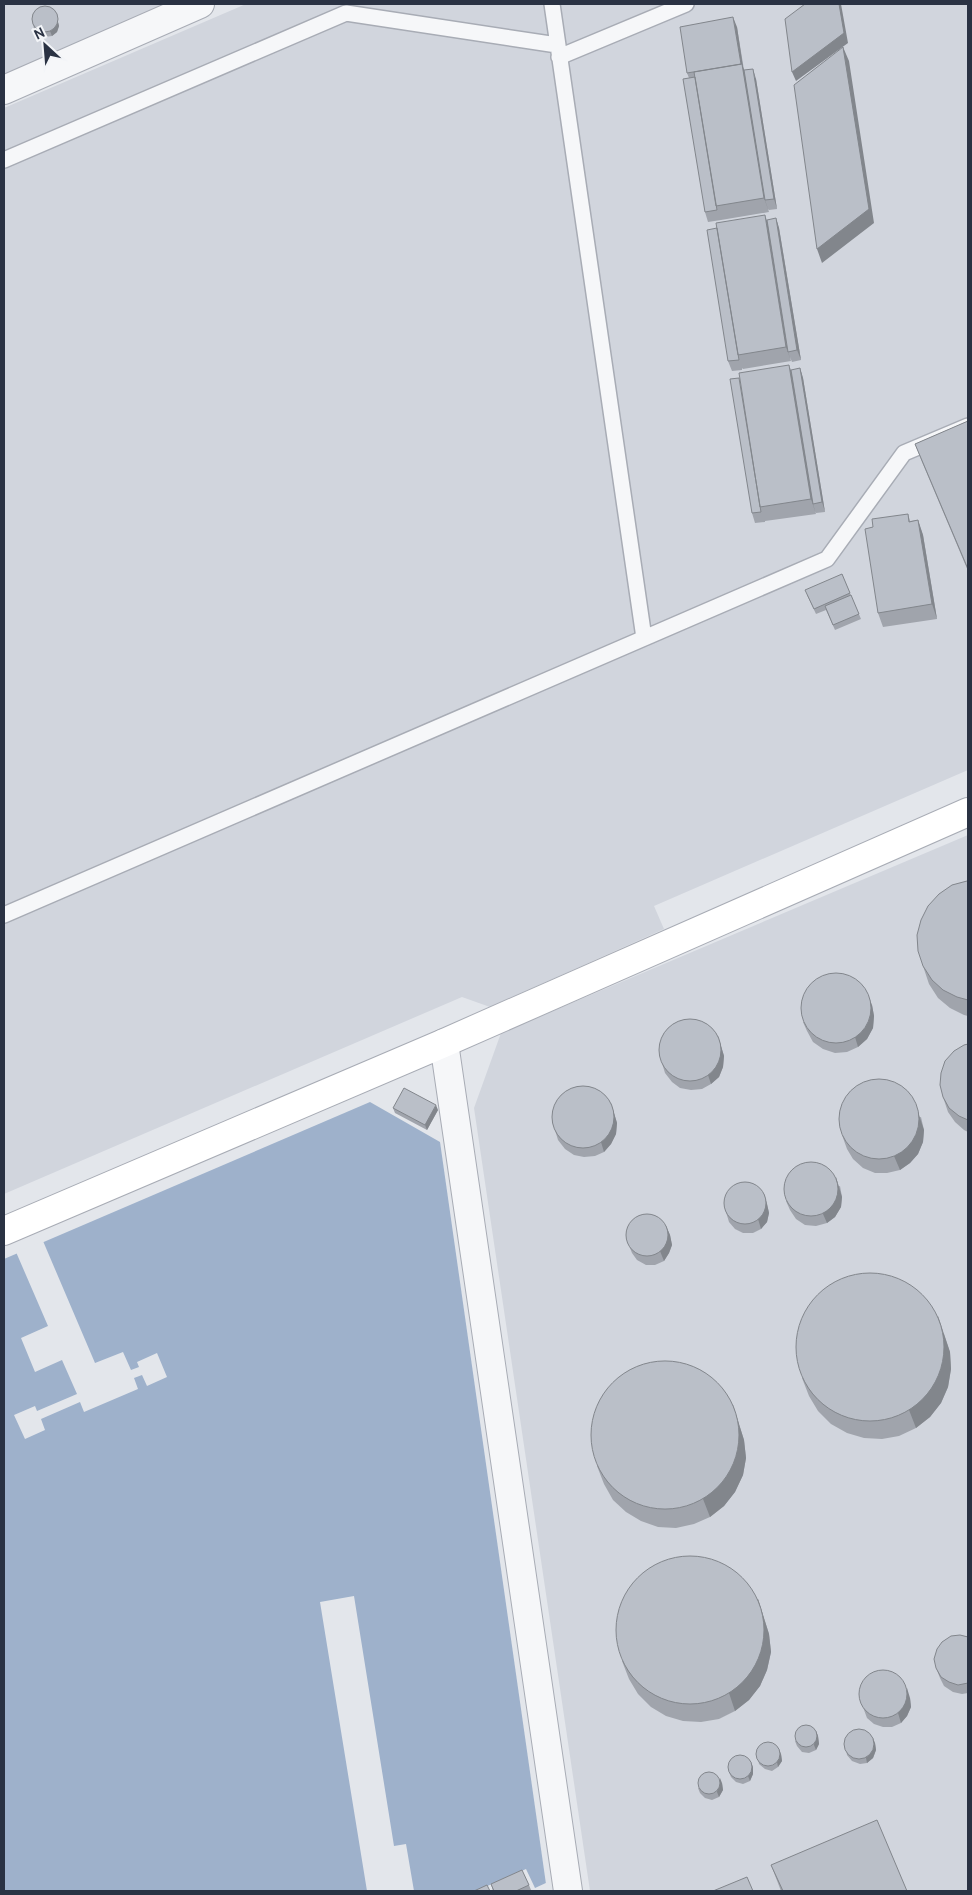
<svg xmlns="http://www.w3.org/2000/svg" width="972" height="1895" font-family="Cabin,sans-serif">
<rect width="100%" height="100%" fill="#e3e6eb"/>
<path fill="#d1d5dd" d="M 4,4 L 168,4 L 4,77 Z
M 246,4 L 968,4 L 968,770 L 654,906 L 664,929 L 490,1007 L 462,997 L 4,1194 L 4,108 Z
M 968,835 L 968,1891 L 590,1891 L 474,1108 L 501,1033 Z"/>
<path fill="#9eb1cb" d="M 370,1102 L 440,1142 L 547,1891 L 4,1891 L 4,1259 Z"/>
<path fill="#e3e6eb" d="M 43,1241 L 95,1363 L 123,1352 L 131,1370 L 139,1367 L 137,1362 L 157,1353 L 167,1377 L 147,1386 L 142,1375 L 134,1378 L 138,1389 L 84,1412 L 80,1402 L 41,1419 L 45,1430 L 25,1439 L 14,1415 L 35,1406 L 37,1411 L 77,1394 L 62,1360 L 35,1372 L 21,1338 L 48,1326 L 16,1252 Z
M 354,1596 L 394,1846 L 406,1844 L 414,1891 L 367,1891 L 320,1602 Z
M 526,1869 L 535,1888 L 548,1882 L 550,1891 L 476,1891 Z"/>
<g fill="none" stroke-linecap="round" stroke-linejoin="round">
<g stroke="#a8acb5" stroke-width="18">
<path id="lane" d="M 552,4 L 644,638
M 559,57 L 686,4
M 4,160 L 346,13 L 557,45
M 4,915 L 827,559 L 904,453 L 968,426"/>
</g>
<g stroke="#a8acb5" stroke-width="30">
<path id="street" d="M 4,90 L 200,4
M 444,1043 L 568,1891"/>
</g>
<g stroke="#a8acb5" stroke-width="30">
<path id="secondary" d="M 4,1231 L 444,1043 L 968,812"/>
</g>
<use href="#lane" stroke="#f6f7f9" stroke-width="15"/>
<use href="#street" stroke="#f6f7f9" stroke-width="28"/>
<use href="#secondary" stroke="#fff" stroke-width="28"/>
</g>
<path fill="#a0a4ac" d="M 56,14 L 59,26 L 57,32 L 52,36 L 45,37 L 39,35 L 34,29 L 33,24 Z
M 737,27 L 744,70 L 756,79 L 777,209 L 769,210 L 768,209 L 769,212 L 721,220 L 720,217 L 721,220 L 708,222 L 705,212 L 689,78 L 687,73 Z
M 776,218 L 779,228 L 801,360 L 792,362 L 790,357 L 791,361 L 743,369 L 742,368 L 742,370 L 732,371 L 728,361 L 717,228 L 767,222 Z
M 800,368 L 803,378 L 825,512 L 816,513 L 815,511 L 816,514 L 765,521 L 765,520 L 765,522 L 755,523 L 752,513 L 791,372 Z
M 968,421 L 968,571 L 922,462 L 915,444 Z
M 908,514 L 910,521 L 918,520 L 923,535 L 937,619 L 883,627 L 878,613 L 873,527 Z
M 842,574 L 861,619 L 835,630 L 826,610 L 816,614 L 807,595 Z
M 968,881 L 968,1016 L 964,1015 L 950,1008 L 938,998 L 929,984 L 923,966 Z
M 872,1005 L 874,1016 L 873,1028 L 867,1039 L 858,1047 L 847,1052 L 835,1053 L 823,1049 L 813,1042 L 807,1031 L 803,1022 Z
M 718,1036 L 724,1056 L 723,1067 L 719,1077 L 711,1084 L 702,1089 L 691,1090 L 680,1088 L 672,1082 L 665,1073 L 662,1063 Z
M 968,1044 L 968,1132 L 964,1130 L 955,1122 L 948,1112 L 943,1097 Z
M 393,1108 L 438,1110 L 427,1130 L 395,1113 Z
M 614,1113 L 617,1123 L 616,1134 L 611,1144 L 604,1152 L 595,1156 L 584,1157 L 574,1155 L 565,1149 L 558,1140 L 552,1120 Z
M 921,1117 L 924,1130 L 923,1142 L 918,1154 L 910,1163 L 900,1170 L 887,1173 L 875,1173 L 863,1168 L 853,1159 L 847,1149 L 842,1135 Z
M 840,1186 L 842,1197 L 841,1207 L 835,1217 L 827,1223 L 816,1226 L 805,1225 L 796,1219 L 790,1210 L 786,1201 Z
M 764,1194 L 767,1204 L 769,1213 L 767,1222 L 761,1229 L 753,1233 L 743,1233 L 735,1229 L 729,1222 L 726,1212 Z
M 666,1226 L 670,1235 L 672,1245 L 669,1253 L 664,1261 L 655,1265 L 646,1265 L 637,1260 L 632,1253 L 628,1243 Z
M 944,1334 L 950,1352 L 951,1369 L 948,1387 L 941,1403 L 930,1417 L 916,1428 L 899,1436 L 882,1439 L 864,1438 L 847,1433 L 831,1424 L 818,1411 L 809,1396 L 802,1378 Z
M 733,1405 L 744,1440 L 746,1458 L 743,1475 L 735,1492 L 724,1506 L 710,1517 L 694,1524 L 676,1528 L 658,1527 L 641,1521 L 626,1512 L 613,1500 L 604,1484 L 597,1466 Z
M 758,1599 L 769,1634 L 771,1652 L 767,1670 L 760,1686 L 749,1700 L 735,1711 L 719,1719 L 701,1722 L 683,1721 L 666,1716 L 651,1707 L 638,1694 L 629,1679 L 622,1661 Z
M 968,1637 L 968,1693 L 962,1694 L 953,1692 L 944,1686 L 940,1678 L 936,1668 Z
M 910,1698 L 911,1707 L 907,1716 L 901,1723 L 892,1727 L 883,1727 L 874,1724 L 867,1718 L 860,1699 Z
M 816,1731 L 818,1736 L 819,1744 L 816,1750 L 809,1753 L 802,1752 L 797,1746 L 795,1741 Z
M 875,1743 L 876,1750 L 873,1758 L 867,1763 L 860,1764 L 852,1761 L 847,1755 L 846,1750 Z
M 781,1754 L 782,1761 L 778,1767 L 772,1771 L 765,1769 L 759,1764 L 758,1759 Z
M 753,1767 L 753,1774 L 750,1781 L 743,1784 L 736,1782 L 731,1777 L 729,1772 Z
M 722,1783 L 723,1790 L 719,1797 L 712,1800 L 705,1798 L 700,1793 L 698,1788 Z
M 771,1865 L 907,1891 L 781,1891 Z
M 491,1884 L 529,1885 L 531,1890 L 529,1891 L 493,1891 Z"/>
<path fill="#82868c" d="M 839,4 L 841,4 L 848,43 L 796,81 L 792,72 Z
M 56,14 L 59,26 L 57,32 L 52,36 L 50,31 Z
M 733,17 L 737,27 L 743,67 L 747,78 L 765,200 L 769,212 L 764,198 Z
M 843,47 L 849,61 L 874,223 L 822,263 L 817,249 Z
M 753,69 L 756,79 L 777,209 L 774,199 Z
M 765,215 L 770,230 L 788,352 L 791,361 L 786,347 Z
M 776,218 L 779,228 L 801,360 L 797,350 Z
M 789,365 L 794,379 L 813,504 L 816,514 L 811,499 Z
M 800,368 L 803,378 L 825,512 L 822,502 Z
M 918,520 L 923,535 L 937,619 L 932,604 Z
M 868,995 L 872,1005 L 874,1016 L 873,1028 L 867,1039 L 858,1047 L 855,1037 Z
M 718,1036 L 724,1056 L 723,1067 L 719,1077 L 711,1084 L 708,1075 Z
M 611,1103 L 617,1123 L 616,1134 L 611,1144 L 604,1152 L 601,1142 Z
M 915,1103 L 924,1130 L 923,1142 L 918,1154 L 910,1163 L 900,1170 L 894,1156 Z
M 436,1105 L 438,1110 L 427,1130 L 425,1125 Z
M 836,1177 L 842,1197 L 841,1207 L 835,1217 L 827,1223 L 823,1214 Z
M 764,1194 L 767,1204 L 769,1213 L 767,1222 L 761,1229 L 758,1219 Z
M 666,1226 L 670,1235 L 672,1245 L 669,1253 L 664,1261 L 660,1251 Z
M 938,1316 L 950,1352 L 951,1369 L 948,1387 L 941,1403 L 930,1417 L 916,1428 L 909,1410 Z
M 733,1405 L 744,1440 L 746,1458 L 743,1475 L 735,1492 L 724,1506 L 710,1517 L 703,1499 Z
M 758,1599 L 769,1634 L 771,1652 L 767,1670 L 760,1686 L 749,1700 L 735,1711 L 729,1693 Z
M 907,1688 L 910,1698 L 911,1707 L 907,1716 L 901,1723 L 898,1713 Z
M 816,1731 L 818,1736 L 819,1744 L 816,1750 L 814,1745 Z
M 873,1738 L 875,1743 L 876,1750 L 873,1758 L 867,1763 L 866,1758 Z
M 779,1749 L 781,1754 L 782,1761 L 778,1767 L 777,1762 Z
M 751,1762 L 753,1767 L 753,1774 L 750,1781 L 748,1776 Z
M 720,1778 L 722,1783 L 723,1790 L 719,1797 L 717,1792 Z"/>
<path fill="#babfc8" stroke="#82868c" d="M 805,4 L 839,4 L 844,33 L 792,72 L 785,19 Z
M32 19a13 13 0 1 1 26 0a13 13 0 1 1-26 0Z
M 733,17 L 741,64 L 687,73 L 680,27 Z
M 843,47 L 869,209 L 817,249 L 794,85 Z
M 742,64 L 764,198 L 716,206 L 694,72 Z
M 753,69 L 774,199 L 765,200 L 744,70 Z
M 695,77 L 717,210 L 705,212 L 683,79 Z
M 765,215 L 786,347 L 738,355 L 716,223 Z
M 776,218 L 797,350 L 788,352 L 767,220 Z
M 717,228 L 739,360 L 728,361 L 707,230 Z
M 789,365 L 811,499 L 760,507 L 739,373 Z
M 800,368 L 822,502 L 813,504 L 791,370 Z
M 739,378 L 761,512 L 752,513 L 730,379 Z
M 968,421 L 968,569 L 915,444 Z
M 908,514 L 909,522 L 918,520 L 932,604 L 878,613 L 865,529 L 873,527 L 872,519 Z
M 842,574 L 850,593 L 814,609 L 805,590 Z
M 851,595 L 859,614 L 833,625 L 825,606 Z
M 967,881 L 968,881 L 968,1000 L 957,997 L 943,990 L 932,980 L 923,966 L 918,951 L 917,935 L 921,920 L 928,906 L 939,894 L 952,885 Z
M801 1008a35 35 0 1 1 70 0a35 35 0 1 1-70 0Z
M659 1050a31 31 0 1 1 62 0a31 31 0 1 1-62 0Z
M 968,1044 L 968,1120 L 959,1116 L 949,1108 L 943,1097 L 940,1085 L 941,1073 L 945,1061 L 954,1051 L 964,1045 Z
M839 1119a40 40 0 1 1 80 0a40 40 0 1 1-80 0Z
M552 1117a31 31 0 1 1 62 0a31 31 0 1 1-62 0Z
M 404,1088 L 436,1105 L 425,1125 L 393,1108 Z
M784 1189a27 27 0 1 1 54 0a27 27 0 1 1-54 0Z
M724 1203a21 21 0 1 1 42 0a21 21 0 1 1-42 0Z
M626 1235a21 21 0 1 1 42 0a21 21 0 1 1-42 0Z
M796 1347a74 74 0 1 1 148 0a74 74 0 1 1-148 0Z
M591 1435a74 74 0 1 1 148 0a74 74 0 1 1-148 0Z
M616 1630a74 74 0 1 1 148 0a74 74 0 1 1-148 0Z
M 960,1635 L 968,1637 L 968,1683 L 958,1685 L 949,1682 L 941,1677 L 936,1668 L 934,1659 L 937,1649 L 942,1642 L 951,1636 Z
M859 1694a24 24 0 1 1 48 0a24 24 0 1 1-48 0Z
M795 1736a11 11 0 1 1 22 0a11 11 0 1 1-22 0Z
M844 1744a15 15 0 1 1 30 0a15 15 0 1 1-30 0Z
M756 1754a12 12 0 1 1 24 0a12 12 0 1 1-24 0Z
M728 1767a12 12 0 1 1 24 0a12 12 0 1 1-24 0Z
M698 1783a11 11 0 1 1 22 0a11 11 0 1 1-22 0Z
M 877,1820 L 907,1891 L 783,1891 L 771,1865 Z
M 522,1870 L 529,1885 L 516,1891 L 494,1891 L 491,1884 Z
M 747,1877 L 753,1891 L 713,1891 Z
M 487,1885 L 490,1891 L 474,1891 Z"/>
<rect width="972" height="1895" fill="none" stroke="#2a3243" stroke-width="10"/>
<g transform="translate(45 45) rotate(334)" stroke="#f3f5f8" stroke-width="4" paint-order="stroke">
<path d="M0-4L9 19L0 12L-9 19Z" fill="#2a3243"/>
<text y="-8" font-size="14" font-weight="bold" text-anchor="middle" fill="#2a3243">N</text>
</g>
</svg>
